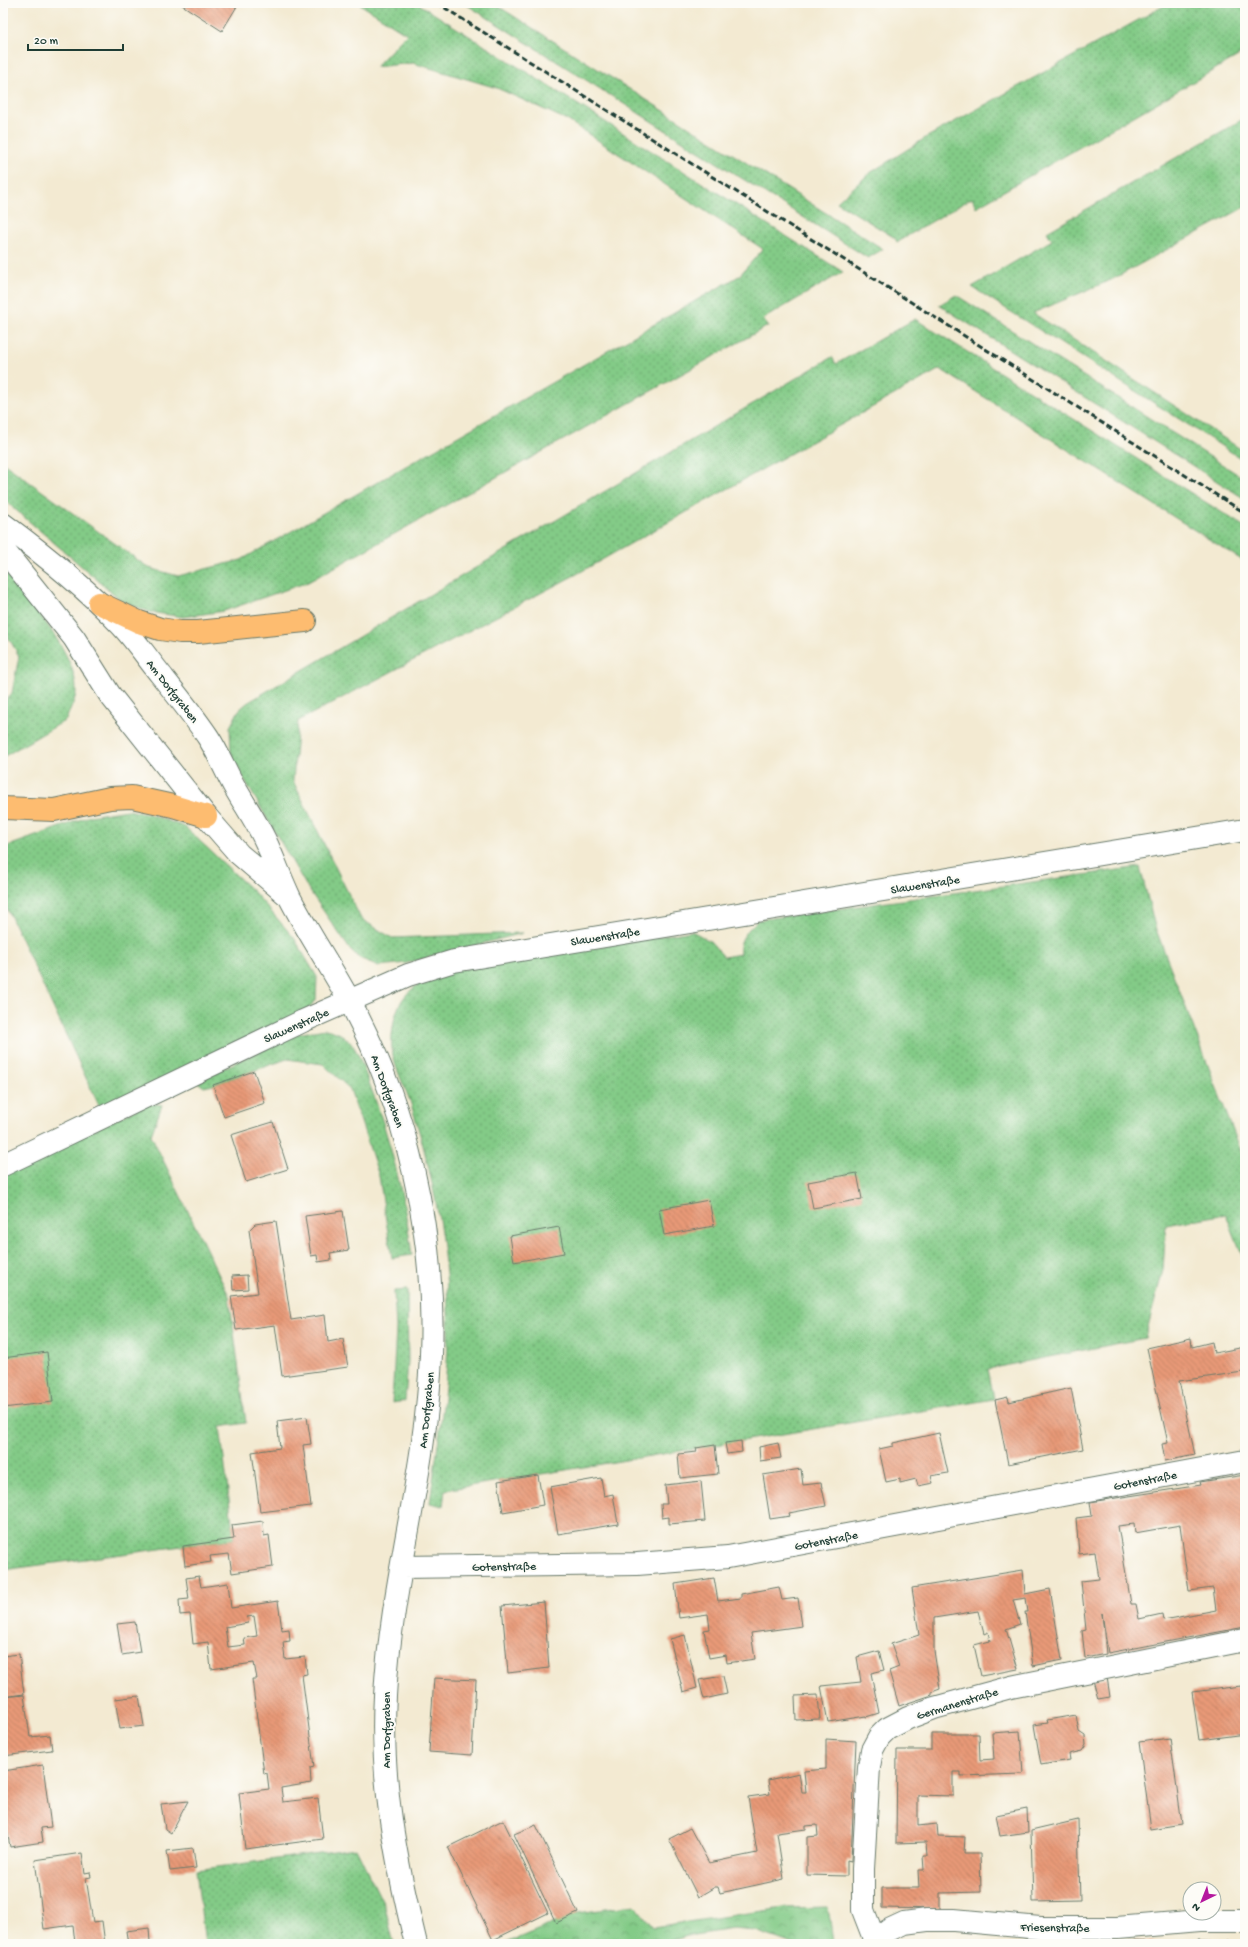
<svg xmlns="http://www.w3.org/2000/svg" width="1248" height="1947" font-family="'Gochi Hand',sans-serif">
<defs>
<pattern id="grass-dots" width="8" height="8" patternUnits="userSpaceOnUse"><rect width="8" height="8" fill="#83cb87"/><path d="M2 2h.1M6 6h.1" fill="none" stroke="#6ba66f" stroke-width="1.8" stroke-linecap="round"/></pattern>
<pattern id="park-crowns" width="20" height="18" patternUnits="userSpaceOnUse"><rect width="20" height="18" fill="#83cb87"/><path d="M2 6a3 3 0 1 1 6 0M12 15a3 3 0 1 1 6 0" fill="none" stroke="#6ba66f"/></pattern>
<pattern id="building-back-hatch" width="6" height="6" patternUnits="userSpaceOnUse"><rect width="6" height="6" fill="#e89977"/><path d="M-1 5l2 2M0 0l6 6M5-1l2 2" fill="none" stroke="#bb7e62"/></pattern>
</defs>
<rect width="100%" height="100%" fill="#fdfcf7"/>
<filter id="ink" filterUnits="userSpaceOnUse"><feTurbulence type="fractalNoise" baseFrequency=".025" numOctaves="2"/><feDisplacementMap in="SourceGraphic" scale="8" xChannelSelector="R" yChannelSelector="G"/><feConvolveMatrix kernelMatrix="1 2 1 2 8 2 1 2 1" color-interpolation-filters="sRGB"/></filter>
<filter id="wash" filterUnits="userSpaceOnUse"><feTurbulence type="fractalNoise" baseFrequency=".012" numOctaves="4" result="noise"/><feDisplacementMap in="SourceGraphic" scale="16" xChannelSelector="R" yChannelSelector="G"/><feGaussianBlur stdDeviation="0.9" result="paint"/><feColorMatrix in="noise" values="0 0 0 0 0 0 0 0 0 0 0 0 0 0 0 0 0 1.4 0 .05"/><feComposite in="paint" operator="in"/></filter>
<g filter="url(#wash)">
<rect width="100%" height="100%" fill="#f3ead2"/>
<path fill="url(#grass-dots)" stroke="#51845e" d="M 358,3 L 417,3 L 843,272 L 763,319 L 768,326 L 308,582 L 224,611 L 183,617 L 150,612 L 122,601 L 3,499 L 3,463 L 149,568 L 178,576 L 241,560 L 739,276 L 763,249 L 567,120 L 497,88 L 413,63 L 375,67 L 407,34 Z
M 464,3 L 493,3 L 883,249 L 868,258 Z
M 1169,3 L 1245,3 L 1245,52 L 976,207 L 972,198 L 897,242 L 895,238 L 837,202 L 870,173 L 927,137 Z
M 1245,118 L 1245,207 L 1111,280 L 1033,313 L 1245,452 L 1245,461 L 972,287 L 1052,240 L 1047,232 Z
M 956,295 L 1245,479 L 1245,499 L 939,305 Z
M 915,319 L 1245,527 L 1245,562 L 940,369 L 575,575 L 298,721 L 293,781 L 361,919 L 392,938 L 523,933 L 407,963 L 379,966 L 359,958 L 349,948 L 307,887 L 244,779 L 231,753 L 230,727 L 239,710 L 247,703 L 832,357 L 836,364 Z
M 3,570 C 27,600 77,652 76,691 C 76,700 69,711 66,720 L 3,757 L 3,703 L 12,693 L 19,656 L 3,628 Z
M 127,810 L 149,814 L 185,827 L 254,892 L 294,938 L 317,977 L 316,1000 L 306,1011 L 101,1110 L 3,900 L 3,848 L 90,816 Z
M 1140,867 L 1155,927 L 1245,1162 L 1245,1262 L 1226,1214 L 1166,1225 L 1163,1270 L 1145,1338 L 988,1369 L 994,1399 L 445,1490 L 443,1506 L 430,1503 C 436,1456 444,1409 447,1362 C 451,1305 445,1244 433,1188 C 427,1159 419,1129 410,1101 C 402,1079 389,1059 392,1035 C 396,996 410,986 444,972 L 692,931 L 710,941 L 724,957 L 740,954 C 738,939 748,930 758,920 Z
M 325,1029 C 335,1031 343,1034 349,1041 C 359,1051 363,1068 368,1080 C 390,1137 404,1194 412,1255 L 392,1258 L 379,1176 L 350,1089 L 323,1064 L 287,1059 L 213,1085 L 204,1087 L 196,1081 L 297,1034 Z
M 150,1103 L 162,1105 L 151,1135 L 229,1296 L 246,1423 L 220,1427 L 234,1539 L 3,1570 L 3,1173 Z
M 407,1290 L 408,1361 L 405,1401 L 392,1403 L 396,1329 L 394,1291 Z
M 356,1848 L 385,1907 L 394,1944 L 205,1944 L 196,1870 Z"/>
<path fill="url(#park-crowns)" stroke="#51845e" d="M 635,1905 L 653,1927 L 783,1908 L 828,1907 L 833,1941 L 832,1944 L 793,1944 L 755,1931 L 733,1929 L 687,1936 L 662,1944 L 504,1944 L 578,1913 Z"/>
<g id="blocks">
<path fill="url(#building-back-hatch)" fill-rule="evenodd" d="M 179,3 L 239,3 L 222,31 Z
M 254,1071 L 265,1103 L 224,1117 L 213,1085 Z
M 273,1122 L 288,1169 L 246,1182 L 231,1135 Z
M 857,1173 L 862,1199 L 813,1208 L 808,1182 Z
M 709,1200 L 714,1226 L 664,1235 L 659,1209 Z
M 343,1211 L 349,1250 L 330,1253 L 331,1260 L 318,1262 L 317,1255 L 311,1256 L 305,1216 Z
M 276,1221 L 291,1320 L 325,1315 L 328,1342 L 343,1339 L 348,1367 L 282,1376 L 275,1325 L 236,1330 L 231,1296 L 258,1293 L 249,1230 L 255,1224 Z
M 559,1227 L 564,1253 L 514,1262 L 510,1236 Z
M 247,1275 L 248,1289 L 233,1290 L 232,1276 Z
M 1191,1338 L 1192,1347 L 1212,1342 L 1214,1353 L 1245,1347 L 1245,1379 L 1243,1372 L 1179,1381 L 1195,1455 L 1165,1461 L 1162,1444 L 1168,1443 L 1147,1348 Z
M 47,1352 L 53,1402 L 3,1408 L 3,1358 Z
M 1071,1388 L 1083,1449 L 1008,1464 L 995,1400 L 1008,1397 L 1009,1402 Z
M 307,1417 L 311,1444 L 303,1445 L 311,1506 L 260,1512 L 252,1452 L 280,1448 L 277,1421 Z
M 939,1433 L 948,1473 L 931,1476 L 933,1483 L 918,1486 L 916,1479 L 900,1483 L 900,1479 L 886,1482 L 879,1449 L 893,1446 L 893,1443 Z
M 741,1441 L 742,1452 L 727,1454 L 725,1443 Z
M 778,1443 L 781,1458 L 760,1461 L 759,1447 Z
M 715,1445 L 718,1474 L 680,1478 L 678,1454 L 697,1452 L 696,1448 Z
M 801,1469 L 803,1485 L 821,1483 L 826,1506 L 789,1513 L 790,1516 L 770,1519 L 763,1475 Z
M 538,1475 L 543,1505 L 503,1512 L 498,1481 Z
M 1245,1475 L 1245,1627 L 1108,1653 L 1102,1613 L 1106,1654 L 1085,1658 L 1082,1631 L 1086,1630 L 1081,1581 L 1099,1579 L 1095,1552 L 1079,1554 L 1076,1518 L 1092,1516 L 1090,1502 L 1201,1485 L 1200,1482 ZM 1134,1524 L 1135,1533 L 1180,1525 L 1189,1591 L 1213,1588 L 1216,1610 L 1163,1620 L 1162,1614 L 1139,1619 L 1136,1604 L 1131,1604 L 1118,1526 Z
M 601,1478 L 604,1496 L 613,1494 L 618,1524 L 558,1534 L 550,1487 Z
M 701,1481 L 705,1521 L 669,1524 L 669,1517 L 662,1518 L 661,1504 L 667,1504 L 665,1485 Z
M 263,1521 L 264,1536 L 269,1535 L 273,1567 L 232,1573 L 229,1554 L 210,1556 L 211,1562 L 185,1566 L 183,1546 L 234,1539 L 232,1525 Z
M 1023,1570 L 1025,1594 L 1050,1589 L 1062,1660 L 1033,1666 L 1025,1612 L 1028,1612 L 1026,1598 L 1013,1600 L 1020,1624 L 1006,1629 L 1018,1669 L 981,1676 L 974,1645 L 990,1641 L 988,1632 L 984,1634 L 978,1611 L 934,1618 L 934,1651 L 940,1689 L 932,1692 L 932,1695 L 899,1706 L 889,1671 L 899,1667 L 891,1644 L 919,1635 L 912,1588 Z
M 199,1576 L 201,1587 L 228,1583 L 231,1608 L 278,1601 L 282,1630 L 289,1629 L 290,1641 L 283,1642 L 285,1659 L 305,1657 L 307,1674 L 302,1675 L 314,1767 L 310,1768 L 311,1783 L 281,1788 L 283,1802 L 318,1798 L 323,1839 L 245,1849 L 239,1793 L 269,1789 L 267,1773 L 264,1774 L 252,1679 L 257,1679 L 254,1663 L 211,1669 L 208,1642 L 193,1644 L 190,1614 L 180,1615 L 179,1600 L 189,1599 L 186,1578 ZM 254,1616 L 257,1636 L 244,1638 L 245,1645 L 228,1647 L 225,1627 L 248,1623 L 247,1617 Z
M 714,1578 L 718,1601 L 741,1598 L 741,1594 L 779,1587 L 782,1600 L 798,1598 L 802,1626 L 751,1633 L 755,1659 L 727,1663 L 726,1655 L 709,1658 L 704,1630 L 710,1629 L 708,1614 L 679,1618 L 675,1584 Z
M 544,1602 L 549,1668 L 508,1673 L 502,1606 Z
M 135,1622 L 140,1652 L 122,1655 L 117,1624 Z
M 685,1635 L 697,1688 L 683,1692 L 670,1639 Z
M 879,1651 L 884,1670 L 871,1673 L 879,1713 L 866,1717 L 866,1716 L 828,1722 L 821,1686 L 861,1682 L 857,1657 Z
M 19,1654 L 24,1694 L 3,1697 L 3,1656 Z
M 723,1676 L 727,1694 L 704,1699 L 699,1680 Z
M 1107,1677 L 1110,1697 L 1098,1699 L 1093,1680 Z
M 434,1678 L 476,1680 L 472,1755 L 429,1752 Z
M 1241,1686 L 1245,1713 L 1245,1734 L 1199,1740 L 1192,1692 Z
M 24,1695 L 30,1737 L 50,1735 L 52,1750 L 3,1756 L 3,1697 Z
M 818,1695 L 820,1719 L 796,1720 L 795,1696 Z
M 139,1696 L 144,1726 L 120,1729 L 115,1699 Z
M 1076,1715 L 1079,1732 L 1085,1736 L 1086,1745 L 1082,1751 L 1069,1754 L 1070,1760 L 1041,1765 L 1034,1725 L 1048,1723 L 1047,1720 Z
M 1020,1731 L 1023,1774 L 961,1776 L 961,1772 L 953,1772 L 953,1796 L 918,1795 L 918,1826 L 937,1824 L 938,1836 L 965,1837 L 964,1853 L 980,1853 L 981,1892 L 940,1893 L 940,1909 L 882,1908 L 882,1888 L 919,1888 L 918,1870 L 924,1870 L 923,1856 L 927,1856 L 926,1842 L 896,1843 L 897,1750 L 931,1750 L 931,1734 L 979,1734 L 980,1760 L 994,1759 L 992,1733 Z
M 1170,1738 L 1182,1824 L 1151,1829 L 1139,1742 Z
M 826,1739 L 856,1741 L 851,1861 L 847,1860 L 847,1876 L 807,1875 L 807,1837 L 818,1836 L 817,1825 L 806,1826 L 806,1829 L 777,1833 L 784,1879 L 720,1893 L 718,1887 L 715,1887 L 698,1897 L 669,1839 L 690,1828 L 709,1863 L 757,1853 L 748,1797 L 770,1794 L 768,1780 L 799,1773 L 802,1792 L 806,1792 L 804,1771 L 826,1769 Z
M 43,1765 L 51,1827 L 41,1828 L 43,1842 L 10,1847 L 3,1808 L 3,1771 Z
M 188,1801 L 171,1833 L 165,1829 L 161,1804 Z
M 1027,1809 L 1028,1832 L 1000,1836 L 996,1815 Z
M 503,1820 L 548,1913 L 493,1940 L 448,1847 Z
M 1078,1820 L 1080,1901 L 1033,1902 L 1031,1831 Z
M 536,1825 L 578,1913 L 556,1923 L 514,1834 Z
M 193,1848 L 196,1868 L 170,1871 L 167,1851 Z
M 82,1853 L 85,1873 L 90,1872 L 91,1877 L 86,1878 L 93,1922 L 102,1921 L 105,1944 L 75,1944 L 73,1925 L 44,1929 L 35,1860 Z
M 149,1928 L 150,1942 L 128,1944 L 126,1931 Z
M 1128,1941 L 1156,1942 L 1156,1944 L 1128,1944 Z
M 1197,1941 L 1230,1942 L 1230,1944 L 1197,1944 Z"/>
</g>
</g>
<g filter="url(#ink)">
<use href="#blocks" fill-opacity="0" stroke="#697a6b" stroke-width="1"/>
<g fill="none" stroke-linecap="round" stroke-linejoin="round">
<g stroke="#697a6b" stroke-width="24">
<path id="minor" d="M 3,524 C 45,555 86,588 122,626 C 136,641 148,659 161,675 C 177,695 194,716 208,737 C 218,752 225,770 234,786 C 244,804 256,821 265,840 C 274,859 281,879 290,898 C 308,933 330,965 349,1000 C 407,1107 436,1233 431,1354 C 427,1470 391,1581 385,1696 C 380,1780 396,1862 416,1944
M 3,549 L 74,638 L 110,695 L 206,816 L 239,854 L 287,895
M 3,1165 L 303,1021 L 408,975 L 454,961 L 1245,830
M 402,1567 L 637,1564 L 728,1557 L 1245,1461
M 875,1941 L 863,1910 L 863,1869 L 869,1767 L 872,1750 L 879,1737 L 887,1729 L 908,1718 L 934,1708 L 1011,1687 L 1245,1640
M 872,1944 L 889,1930 L 904,1923 L 927,1920 L 954,1920 L 1040,1928 L 1117,1928 L 1199,1921 L 1245,1921"/>
</g>
<g stroke="#697a6b" stroke-width="24">
<path id="major" d="M 99,603 L 139,622 L 160,629 L 180,632 L 198,632 L 305,621
M 3,808 L 54,810 L 110,798 L 132,797 L 173,806 L 206,816"/>
</g>
<use href="#minor" stroke="#fff" stroke-width="22"/>
<use href="#major" stroke="#fdbc70" stroke-width="22"/>
<path stroke="#1f3d34" stroke-width="3" stroke-dasharray="6 3" stroke-linecap="butt" d="M 437,3 L 1245,513"/>
</g>
</g>
<g text-anchor="middle" stroke-width="4" stroke-linejoin="round" paint-order="stroke">
<g font-size="12" fill="#1f3d34" stroke="#fdfcf7">
<text transform="translate(173 691) rotate(52)" y="4">Am Dorfgraben</text>
<text transform="translate(925 884) rotate(-9)" y="4">Slawenstraße</text>
<text transform="translate(605 936) rotate(-9)" y="4">Slawenstraße</text>
<text transform="translate(296 1025) rotate(-24)" y="4">Slawenstraße</text>
<text transform="translate(388 1091) rotate(70)" y="4">Am Dorfgraben</text>
<text transform="translate(426 1410) rotate(-84)" y="4">Am Dorfgraben</text>
<text transform="translate(1145 1480) rotate(-11)" y="4">Gotenstraße</text>
<text transform="translate(826 1540) rotate(-11)" y="4">Gotenstraße</text>
<text transform="translate(504 1566) rotate(-1)" y="4">Gotenstraße</text>
<text transform="translate(957 1703) rotate(-17)" y="4">Germanenstraße</text>
<text transform="translate(386 1730) rotate(-90)" y="4">Am Dorfgraben</text>
<text transform="translate(1055 1927) rotate(1)" y="4">Friesenstraße</text>
</g>
</g>
<rect width="1248" height="1947" fill="none" stroke="#fdfcf7" stroke-width="16"/>
<g transform="translate(1202 1901) rotate(223)"><circle r="19" fill="#fdfcf7" stroke="#a4b0a9"/>
<path d="M0-3L7 15L0 10L-7 15Z" fill="#b5179e"/>
<text y="-6" font-size="11" font-weight="bold" text-anchor="middle" fill="#1f3d34">N</text>
</g>
<path d="M28 44v6h95v-6" fill="none" stroke="#1f3d34" stroke-width="2"/>
<text x="34" y="44" font-size="12" fill="#1f3d34" stroke="#fdfcf7" stroke-width="3" paint-order="stroke">20 m</text>
</svg>
